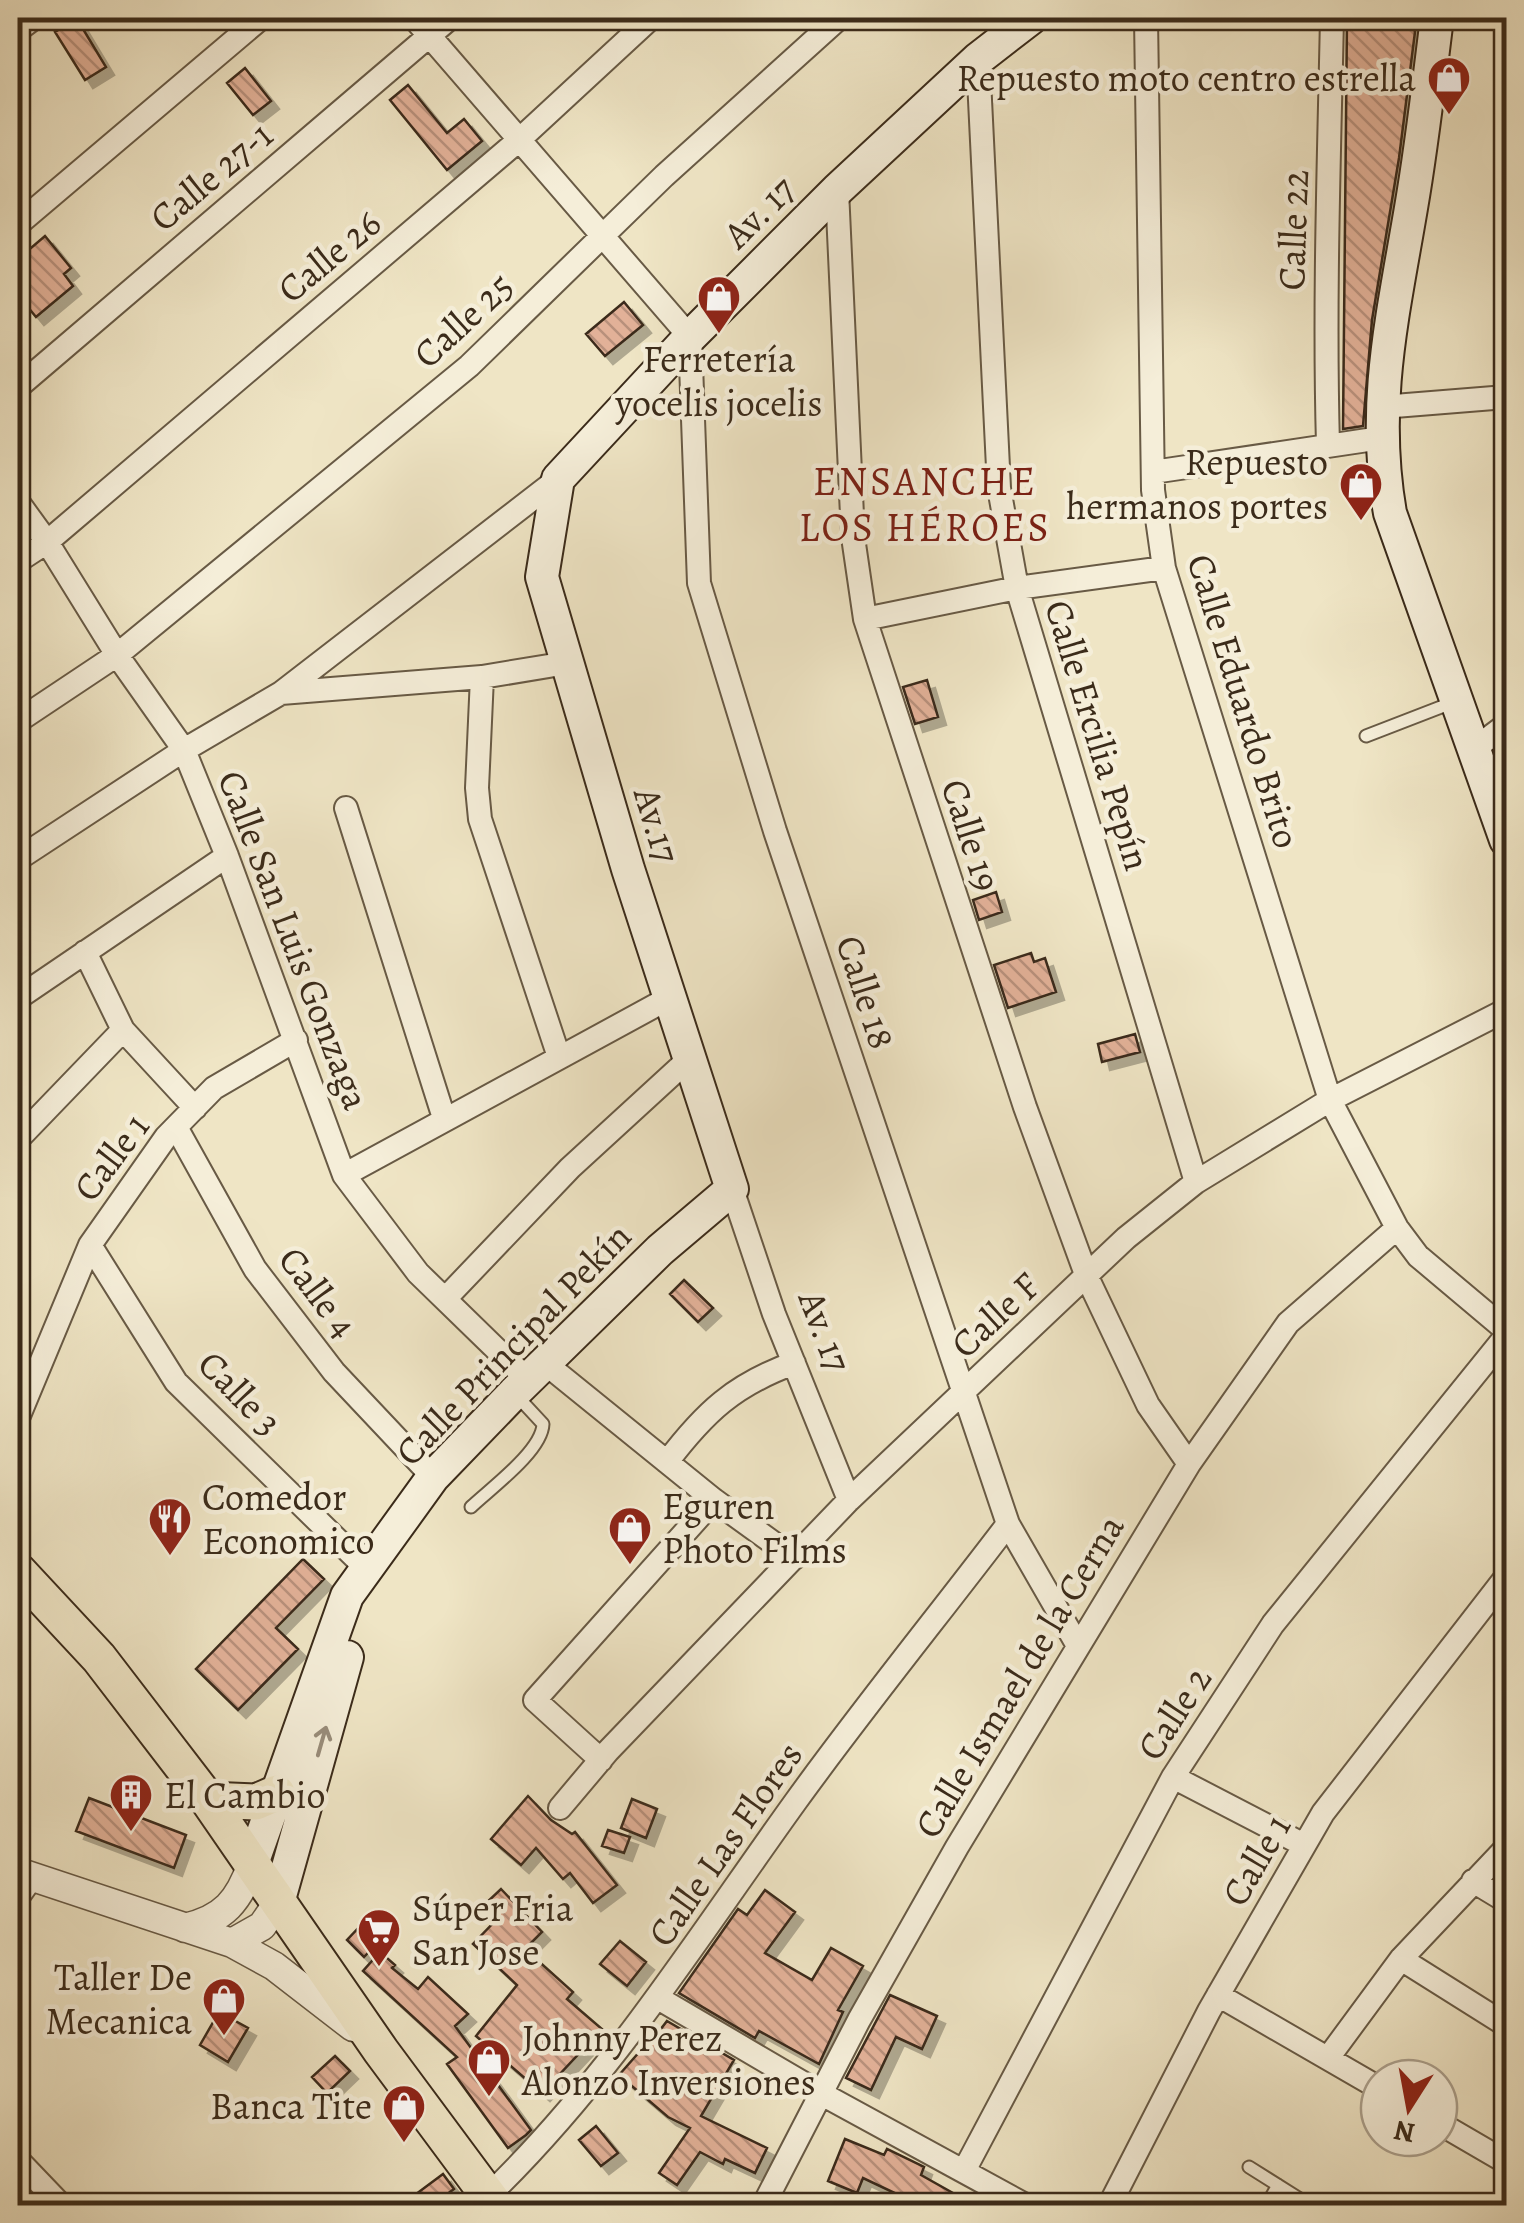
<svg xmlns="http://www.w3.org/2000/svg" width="1524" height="2223" font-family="Alegreya,serif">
<defs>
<pattern id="building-back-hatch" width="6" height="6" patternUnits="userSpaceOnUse" patternTransform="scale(2.5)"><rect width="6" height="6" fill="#e2b198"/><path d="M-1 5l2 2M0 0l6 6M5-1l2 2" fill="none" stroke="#b8907b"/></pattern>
<filter id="shadow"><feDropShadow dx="8" dy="8" stdDeviation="0" flood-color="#0004"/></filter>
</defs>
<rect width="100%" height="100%" fill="#efe5c5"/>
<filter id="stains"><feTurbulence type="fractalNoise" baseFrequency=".002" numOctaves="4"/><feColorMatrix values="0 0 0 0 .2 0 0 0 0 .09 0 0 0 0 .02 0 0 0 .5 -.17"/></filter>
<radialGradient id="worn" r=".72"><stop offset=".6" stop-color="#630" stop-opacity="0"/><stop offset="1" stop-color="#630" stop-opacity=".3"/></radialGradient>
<path fill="url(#building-back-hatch)" stroke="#3b2b1a" stroke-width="2.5" filter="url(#shadow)" d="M 1347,18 L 1410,18 L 1415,32 L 1399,158 L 1372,320 L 1363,426 L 1343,429 Z
M 77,19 L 106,67 L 85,80 L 55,32 Z
M 245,68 L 271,101 L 253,115 L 227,83 Z
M 408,85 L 447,133 L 464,119 L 482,141 L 447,170 L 390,100 Z
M 45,236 L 71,268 L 64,274 L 73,286 L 36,317 L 18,295 L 18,259 Z
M 624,302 L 643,325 L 605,356 L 586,334 Z
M 927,680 L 938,717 L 915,724 L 903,687 Z
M 996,892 L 1002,912 L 979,920 L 973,900 Z
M 1031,953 L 1034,962 L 1045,958 L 1056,992 L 1008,1008 L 994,965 Z
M 1135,1034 L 1140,1052 L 1102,1062 L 1098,1044 Z
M 684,1280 L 713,1308 L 698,1322 L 670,1294 Z
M 303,1559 L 324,1579 L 276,1628 L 298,1649 L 238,1710 L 196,1669 Z
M 528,1796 L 551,1820 L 572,1834 L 575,1832 L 617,1885 L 593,1903 L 570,1873 L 563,1879 L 536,1848 L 521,1865 L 491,1839 Z
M 89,1798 L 186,1835 L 174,1868 L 76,1831 Z
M 632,1799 L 657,1809 L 646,1838 L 621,1828 Z
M 608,1830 L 630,1837 L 624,1853 L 602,1846 Z
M 501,1889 L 542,1932 L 525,1949 L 573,1992 L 567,1999 L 602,2029 L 542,2093 L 476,2036 L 517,1985 L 473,1944 L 497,1919 L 484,1905 Z
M 765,1890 L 795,1912 L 765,1953 L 812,1980 L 831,1948 L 863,1966 L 838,2010 L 843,2012 L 819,2064 L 759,2031 L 755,2038 L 679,1993 L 738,1909 L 747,1915 Z
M 364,1922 L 382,1938 L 364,1957 L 347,1940 Z
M 620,1941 L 646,1962 L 627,1986 L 600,1964 Z
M 380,1952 L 395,1965 L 392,1968 L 418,1989 L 428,1977 L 468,2014 L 455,2026 L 531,2130 L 526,2135 L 508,2148 L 447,2064 L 457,2057 L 363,1971 Z
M 890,1995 L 937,2016 L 922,2049 L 896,2037 L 871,2090 L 846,2078 Z
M 219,2012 L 248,2028 L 228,2062 L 200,2045 Z
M 667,2021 L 734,2060 L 701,2116 L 767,2148 L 755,2173 L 725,2159 L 723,2164 L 700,2152 L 677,2185 L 659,2173 L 690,2128 L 668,2117 L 619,2075 L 641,2050 L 643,2052 Z
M 335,2056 L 350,2071 L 327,2093 L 312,2077 Z
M 596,2126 L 618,2153 L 601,2166 L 579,2140 Z
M 845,2139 L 884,2155 L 887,2149 L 924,2167 L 921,2175 L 976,2206 L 922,2206 L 863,2178 L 857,2193 L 828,2181 Z
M 443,2174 L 454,2189 L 431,2206 L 400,2206 Z"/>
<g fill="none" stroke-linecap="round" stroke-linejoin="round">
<g stroke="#685a45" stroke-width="15">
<path id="service" d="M 1366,736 L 1454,702
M 471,1507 C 491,1488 542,1451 543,1424 L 517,1396
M 1249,2167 L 1311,2206
M 1266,2206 L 1278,2185"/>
</g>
<g stroke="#685a45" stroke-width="26">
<path id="minor" d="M 414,18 L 690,337 L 699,583 L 775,831 L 1008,1524 L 1077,1644
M 1146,18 L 1153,490 L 1164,568 L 1330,1100 L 1397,1228 L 1418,1256 L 1506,1330
M 18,30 L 34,18
M 978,59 L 999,488 L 1017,588 L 1196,1182
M 837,190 L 853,537 L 865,619 L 1025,1107 L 1087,1277 L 1148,1405 L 1189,1464
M 18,224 L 261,18
M 18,387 L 450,18
M 1382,407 L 1506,397
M 1328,445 C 1324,302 1329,160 1332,18
M 1153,472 L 1381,438
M 18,502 L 47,542 L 117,655 L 184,750 L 227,856 L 344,1175 L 418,1273 L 529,1381
M 18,561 L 47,542 L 519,140 L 651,18
M 865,619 L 1017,588 L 1164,568
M 482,677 L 477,788 L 480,819 L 559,1057
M 281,693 L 482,677 L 567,663
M 18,721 L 117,655 L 469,366 L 664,176 L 839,18
M 1474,749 L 1506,725
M 346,808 L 444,1118
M 18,859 L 184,750 L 281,693 L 558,479
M 85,952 L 123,1030 L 195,1108
M 18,998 L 227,856
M 176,1127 L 255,1269 L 334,1372 L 433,1477
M 18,1139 L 123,1030
M 344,1175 L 671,997
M 732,1189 L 774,1314 L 849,1500
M 90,1245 L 176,1382 L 366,1568
M 445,1299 L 570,1168 L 690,1058
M 546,1364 L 714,1500 L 794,1558
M 18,1418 L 90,1245 L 166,1137 L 214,1088 L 296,1040
M 667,1462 C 705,1412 734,1385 794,1363
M 601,1760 L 535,1700 L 714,1500
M 1173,1777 L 1304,1845
M 560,1808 L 608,1751 L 849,1500 L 1126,1238 L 1196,1182 L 1330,1100 L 1506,1010
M 1473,1881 L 1506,1901
M 18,1897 L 33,1876
M 1401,1959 L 1506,2025
M 1218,1995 L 1379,2088
M 658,1998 L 820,2093 L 1027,2206
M 1328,2058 L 1401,1959 L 1506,1848
M 1439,2123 L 1506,2162
M 18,2160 L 62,2206
M 965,2169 L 1173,1777 L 1273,1624 L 1506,1336
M 489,2195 C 610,2078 698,1937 796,1801 C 864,1707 938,1616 1008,1524
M 763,2206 L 859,2020 L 957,1847 L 1189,1464 L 1288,1323 L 1397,1228
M 1109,2206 L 1209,2011 L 1323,1813 L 1506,1577"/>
</g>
<g stroke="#685a45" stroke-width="31">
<path id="tertiary" d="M 18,1872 L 232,1943 L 274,1966 L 353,2027
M 185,1928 C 224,1919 239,1901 252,1864
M 232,1943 L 262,1926 L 278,1903"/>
</g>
<g stroke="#3b2b1a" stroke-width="36">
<path id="secondary" d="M 1437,18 C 1429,81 1422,145 1411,208 C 1393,315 1371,404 1390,513 L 1506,840
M 252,1864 L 347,1596 L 433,1477 L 514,1393 L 660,1250 L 732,1189 L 628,869 L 542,577 L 558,479 L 690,337 L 837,190 L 978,59 L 1031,18
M 278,1903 L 347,1657"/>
</g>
<g stroke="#3b2b1a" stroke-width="39">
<path id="primary" d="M 18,1571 L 99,1658 L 208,1800 L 381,2051 L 496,2206
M 208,1800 L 256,1802 L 277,1793"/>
</g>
<use href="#service" stroke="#f5eed9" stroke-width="11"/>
<use href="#minor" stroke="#f5eed9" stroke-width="22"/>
<use href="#tertiary" stroke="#f5eed9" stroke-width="28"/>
<use href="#secondary" stroke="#f5eed9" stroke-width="32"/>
<use href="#primary" stroke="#efe5c5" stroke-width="35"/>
</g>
<defs><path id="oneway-shaft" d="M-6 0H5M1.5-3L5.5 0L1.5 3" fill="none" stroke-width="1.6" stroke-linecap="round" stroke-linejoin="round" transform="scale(2.5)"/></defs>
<use stroke="#988c7a" href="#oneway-shaft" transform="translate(322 1741) rotate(-74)"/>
<defs>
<g id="shop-pin" transform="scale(2.25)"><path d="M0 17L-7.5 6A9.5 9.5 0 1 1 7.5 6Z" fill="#8f2418" stroke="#f5eed9"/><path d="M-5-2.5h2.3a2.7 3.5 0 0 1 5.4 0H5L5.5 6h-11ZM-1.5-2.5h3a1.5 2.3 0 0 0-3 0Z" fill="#fff"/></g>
<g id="restaurant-pin" transform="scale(2.25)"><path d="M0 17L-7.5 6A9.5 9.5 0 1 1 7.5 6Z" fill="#8f2418" stroke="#f5eed9"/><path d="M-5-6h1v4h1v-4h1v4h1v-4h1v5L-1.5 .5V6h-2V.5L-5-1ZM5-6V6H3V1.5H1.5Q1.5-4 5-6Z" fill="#fff"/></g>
<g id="building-pin" transform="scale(2.25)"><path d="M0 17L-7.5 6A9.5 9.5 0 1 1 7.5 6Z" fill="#8f2418" stroke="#f5eed9"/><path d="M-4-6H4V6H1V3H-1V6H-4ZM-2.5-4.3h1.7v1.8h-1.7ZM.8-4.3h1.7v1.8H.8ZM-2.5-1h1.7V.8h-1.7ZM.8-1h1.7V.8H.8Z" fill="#fff"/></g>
<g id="supermarket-pin" transform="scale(2.25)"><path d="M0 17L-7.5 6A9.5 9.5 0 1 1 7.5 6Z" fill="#8f2418" stroke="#f5eed9"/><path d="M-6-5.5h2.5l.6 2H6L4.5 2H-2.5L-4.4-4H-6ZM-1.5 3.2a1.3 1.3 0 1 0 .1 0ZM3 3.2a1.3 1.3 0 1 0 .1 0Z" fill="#fff"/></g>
</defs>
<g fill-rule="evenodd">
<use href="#shop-pin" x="1449" y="78"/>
<use href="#shop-pin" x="719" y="297"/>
<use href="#shop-pin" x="1361" y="484"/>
<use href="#restaurant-pin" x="170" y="1519"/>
<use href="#shop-pin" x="630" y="1528"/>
<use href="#building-pin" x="131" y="1795"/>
<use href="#supermarket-pin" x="379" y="1930"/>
<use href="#shop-pin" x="224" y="1999"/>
<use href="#shop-pin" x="489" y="2060"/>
<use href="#shop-pin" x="404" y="2106"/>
</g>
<g text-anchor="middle" stroke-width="9" stroke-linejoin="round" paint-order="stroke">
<g font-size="38" fill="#3b2b1a" stroke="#f5eed9" text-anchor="start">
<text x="1416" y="91" text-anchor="end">Repuesto moto centro estrella</text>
<text x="719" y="372" text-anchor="middle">Ferretería<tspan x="719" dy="44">yocelis jocelis</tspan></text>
<text x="1328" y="475" text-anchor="end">Repuesto<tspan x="1328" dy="44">hermanos portes</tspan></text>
<text x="202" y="1510">Comedor<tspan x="202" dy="44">Economico</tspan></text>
<text x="662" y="1519">Eguren<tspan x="662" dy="44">Photo Films</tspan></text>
<text x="164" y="1808">El Cambio</text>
<text x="412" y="1921">Súper Fria<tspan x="412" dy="44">San Jose</tspan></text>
<text x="192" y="1990" text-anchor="end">Taller De<tspan x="192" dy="44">Mecanica</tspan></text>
<text x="522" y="2051">Johnny Perez<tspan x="522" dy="44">Alonzo Inversiones</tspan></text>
<text x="372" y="2119" text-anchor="end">Banca Tite</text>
</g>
<g font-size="38" fill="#3b2b1a" stroke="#f5eed9">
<text transform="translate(211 176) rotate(-40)" y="13">Calle 27-1</text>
<text transform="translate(759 212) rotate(-45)" y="13">Av. 17</text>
<text transform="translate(1293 230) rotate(-88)" y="13">Calle 22</text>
<text transform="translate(329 256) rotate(-40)" y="13">Calle 26</text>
<text transform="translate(463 320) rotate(-43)" y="13">Calle 25</text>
<text transform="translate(1244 701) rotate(73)" y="13">Calle Eduardo Brito</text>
<text transform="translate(1098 735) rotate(73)" y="13">Calle Ercilia Pepín</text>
<text transform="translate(657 825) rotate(73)" y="13">Av.17</text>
<text transform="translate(971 835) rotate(72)" y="13">Calle 19</text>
<text transform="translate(294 940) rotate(69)" y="13">Calle San Luis Gonzaga</text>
<text transform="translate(866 992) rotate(72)" y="13">Calle 18</text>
<text transform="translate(111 1157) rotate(-53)" y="13">Calle 1</text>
<text transform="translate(318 1292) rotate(53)" y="13">Calle 4</text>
<text transform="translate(995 1315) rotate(-43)" y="13">Calle F</text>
<text transform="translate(825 1331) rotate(69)" y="13">Av. 17</text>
<text transform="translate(513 1344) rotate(-46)" y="13">Calle Principal Pekín</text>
<text transform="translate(240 1393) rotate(46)" y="13">Calle 3</text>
<text transform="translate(1019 1676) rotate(-59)" y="13">Calle Ismael de la Cerna</text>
<text transform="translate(1174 1713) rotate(-57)" y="13">Calle 2</text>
<text transform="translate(725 1844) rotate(-55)" y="13">Calle Las Flores</text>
<text transform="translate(1256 1860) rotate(-60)" y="13">Calle 1</text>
</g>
<g font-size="40" letter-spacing="2.5" fill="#7a1f14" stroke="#f5eed9">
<text x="925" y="495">ENSANCHE<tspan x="925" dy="46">LOS HÉROES</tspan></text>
</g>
</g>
<rect width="1524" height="2223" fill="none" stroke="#efe5c5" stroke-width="60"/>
<rect x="20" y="20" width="1484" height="2183" fill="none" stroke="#3b2b1a" stroke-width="5"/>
<rect x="30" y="30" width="1464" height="2163" fill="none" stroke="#3b2b1a" stroke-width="2.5"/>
<g transform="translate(1409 2108) rotate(191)"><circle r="48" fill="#f5eed9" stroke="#aba08d" stroke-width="2.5"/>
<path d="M0-8L18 38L0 25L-18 38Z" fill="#8f2418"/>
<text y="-15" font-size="28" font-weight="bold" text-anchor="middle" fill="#3b2b1a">N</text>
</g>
<rect width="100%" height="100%" filter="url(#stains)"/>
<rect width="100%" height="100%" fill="url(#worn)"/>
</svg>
